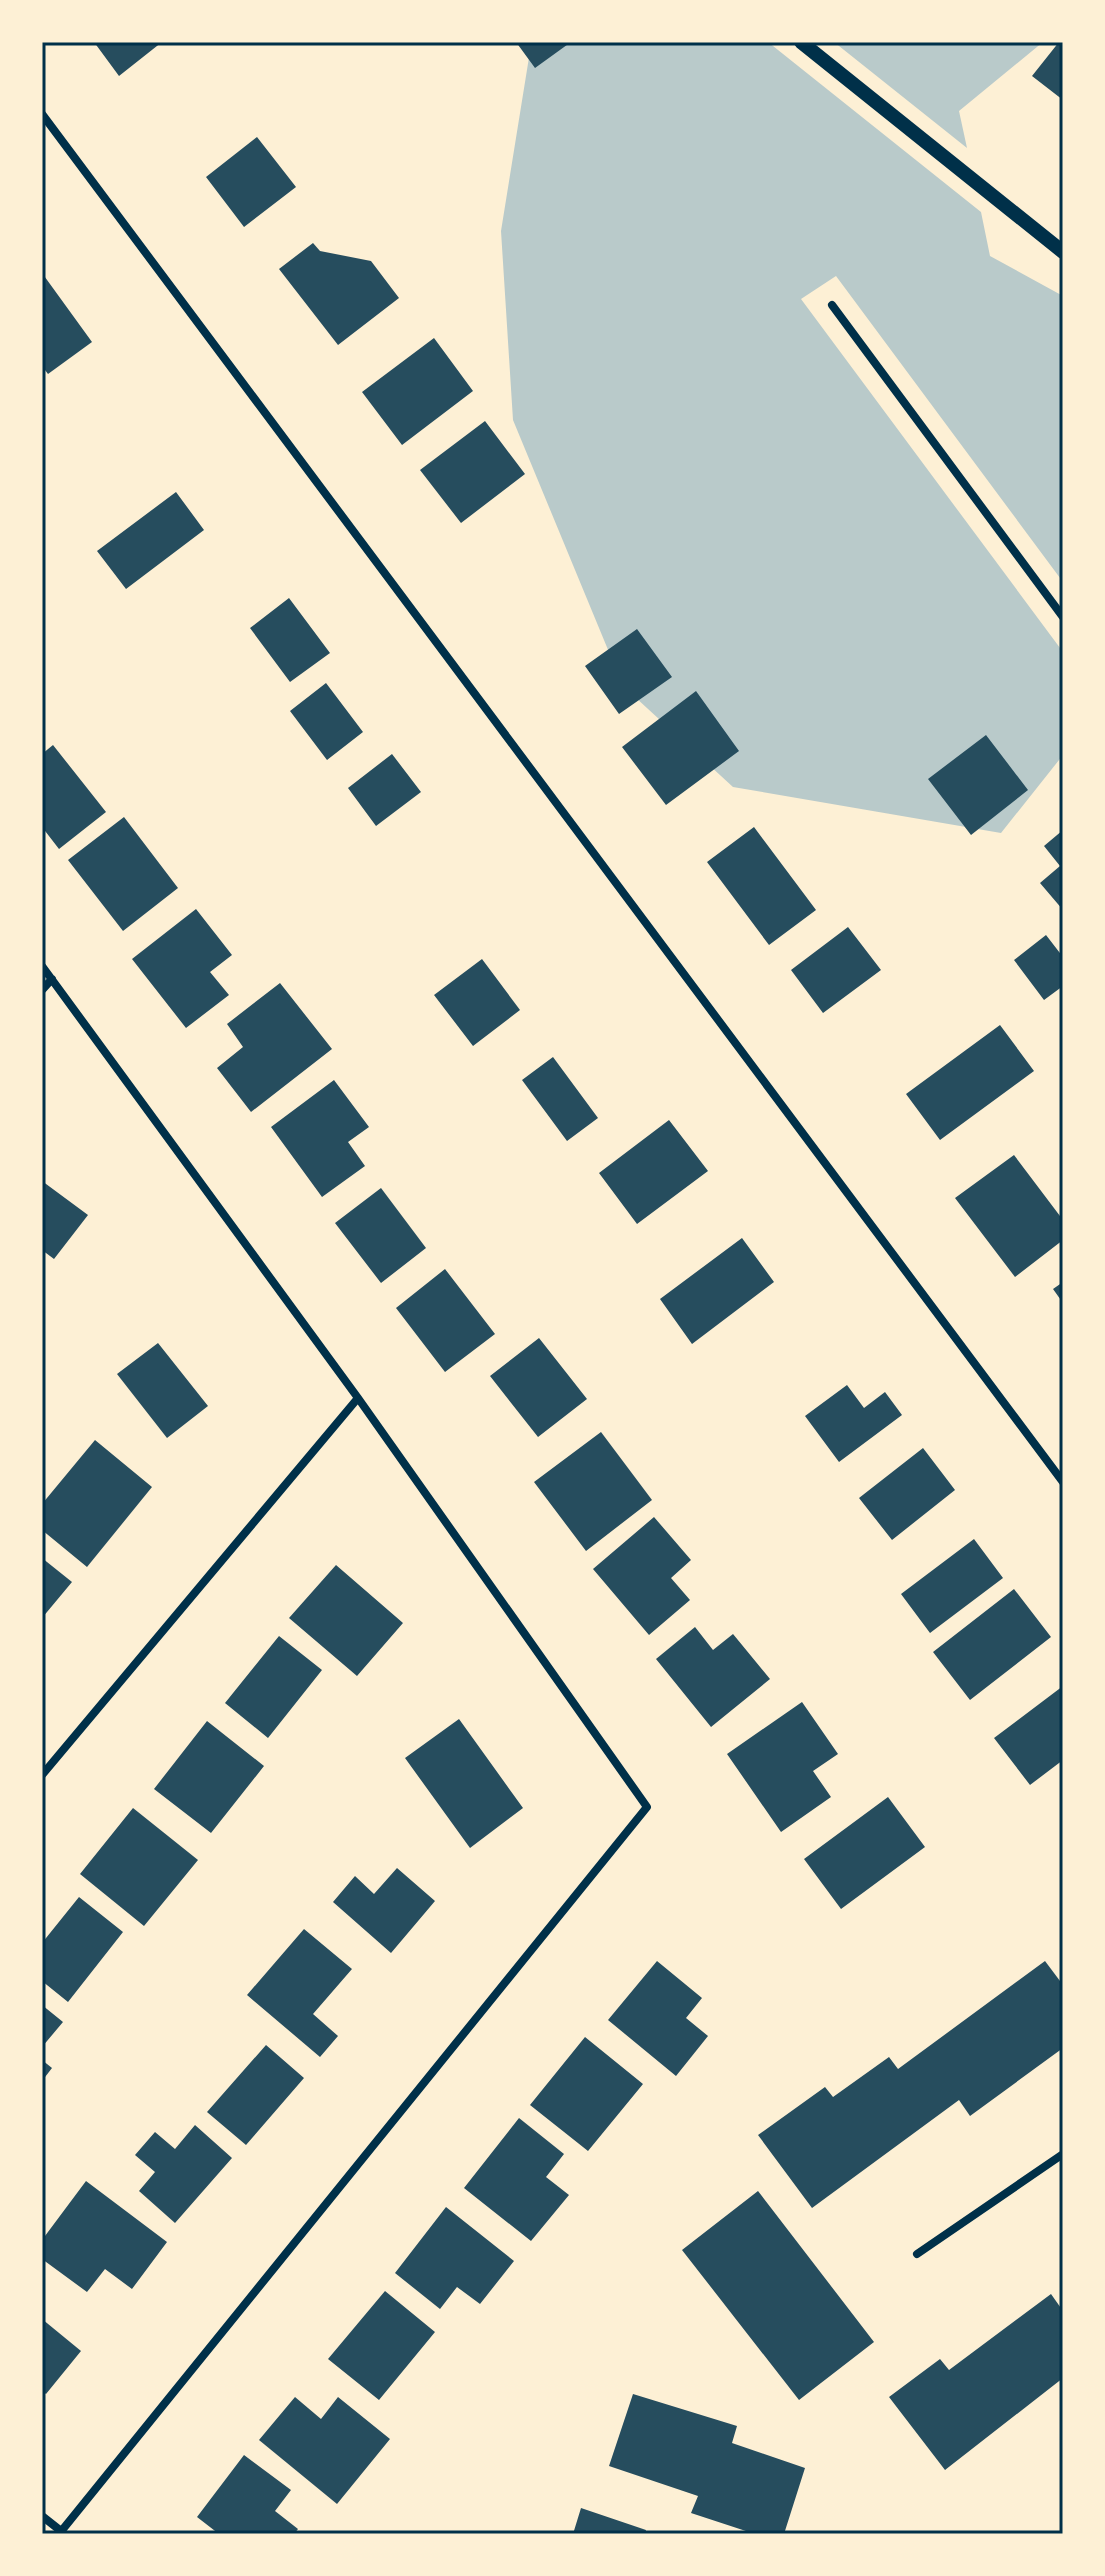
<svg xmlns="http://www.w3.org/2000/svg" width="1105" height="2576" font-family="Merriweather,serif">
<rect width="100%" height="100%" fill="#fdf0d5"/>
<path fill="#b9caca" d="M 535,42 L 768,42 L 981,212 L 990,256 L 1063,296 L 1063,582 L 836,276 L 801,299 L 1063,652 L 1063,755 L 1001,833 L 733,787 L 623,686 L 513,420 L 501,231 L 531,45 Z
M 834,42 L 1043,42 L 959,111 L 967,148 Z"/>
<path fill="#264d5e" d="M 94,42 L 162,42 L 119,76 Z
M 516,42 L 571,42 L 535,68 Z
M 1059,42 L 1063,42 L 1063,100 L 1032,76 Z
M 257,137 L 296,187 L 244,227 L 206,177 Z
M 313,243 L 320,251 L 371,261 L 399,298 L 338,345 L 279,269 Z
M 42,273 L 92,342 L 48,374 L 42,366 Z
M 434,338 L 473,391 L 402,445 L 362,392 Z
M 485,421 L 525,474 L 461,523 L 420,470 Z
M 176,492 L 204,530 L 126,589 L 97,551 Z
M 289,598 L 330,653 L 290,682 L 250,628 Z
M 637,629 L 672,677 L 619,714 L 585,666 Z
M 326,683 L 363,732 L 327,760 L 290,711 Z
M 696,691 L 739,751 L 666,805 L 622,747 Z
M 986,735 L 1028,790 L 971,835 L 928,779 Z
M 53,745 L 106,812 L 59,849 L 42,827 L 42,754 Z
M 392,754 L 421,792 L 376,826 L 348,788 Z
M 124,817 L 178,888 L 123,931 L 68,860 Z
M 754,827 L 816,910 L 769,945 L 707,862 Z
M 1063,830 L 1063,910 L 1040,883 L 1060,866 L 1044,846 Z
M 196,909 L 232,955 L 210,972 L 229,995 L 186,1028 L 132,959 Z
M 848,927 L 881,970 L 823,1013 L 791,970 Z
M 1046,935 L 1063,957 L 1063,986 L 1044,1000 L 1014,960 Z
M 482,959 L 520,1010 L 473,1046 L 434,995 Z
M 280,983 L 332,1049 L 251,1112 L 217,1068 L 243,1047 L 227,1024 Z
M 1000,1025 L 1034,1071 L 940,1140 L 906,1094 Z
M 553,1057 L 598,1118 L 567,1141 L 522,1080 Z
M 334,1080 L 369,1127 L 348,1142 L 365,1166 L 322,1197 L 271,1127 Z
M 669,1120 L 708,1171 L 637,1224 L 599,1173 Z
M 1014,1155 L 1063,1220 L 1063,1240 L 1015,1277 L 955,1198 Z
M 42,1181 L 88,1215 L 54,1259 L 42,1250 Z
M 381,1188 L 426,1248 L 381,1283 L 335,1223 Z
M 742,1238 L 774,1282 L 692,1344 L 660,1299 Z
M 445,1269 L 495,1334 L 445,1372 L 396,1308 Z
M 1063,1282 L 1063,1303 L 1053,1289 Z
M 539,1338 L 587,1399 L 538,1437 L 490,1376 Z
M 158,1343 L 208,1406 L 167,1438 L 117,1374 Z
M 847,1385 L 864,1408 L 885,1392 L 902,1415 L 839,1462 L 805,1416 Z
M 601,1432 L 652,1500 L 586,1551 L 534,1482 Z
M 95,1440 L 152,1487 L 87,1567 L 42,1530 L 42,1504 Z
M 923,1448 L 955,1490 L 892,1540 L 859,1498 Z
M 654,1517 L 691,1560 L 671,1578 L 690,1600 L 649,1635 L 593,1569 Z
M 974,1539 L 1003,1578 L 930,1633 L 901,1594 Z
M 42,1558 L 72,1582 L 42,1618 Z
M 336,1565 L 403,1623 L 357,1676 L 289,1618 Z
M 1014,1589 L 1051,1637 L 970,1700 L 933,1652 Z
M 695,1627 L 713,1650 L 733,1634 L 770,1679 L 711,1727 L 656,1659 Z
M 279,1636 L 322,1670 L 268,1738 L 225,1703 Z
M 1063,1686 L 1063,1760 L 1030,1785 L 994,1738 Z
M 802,1702 L 838,1754 L 813,1771 L 831,1797 L 781,1832 L 727,1754 Z
M 459,1719 L 523,1808 L 470,1848 L 405,1758 Z
M 207,1721 L 264,1766 L 211,1833 L 154,1789 Z
M 888,1797 L 925,1847 L 841,1909 L 804,1859 Z
M 133,1808 L 198,1860 L 144,1926 L 80,1874 Z
M 397,1868 L 435,1901 L 391,1953 L 333,1902 L 355,1876 L 374,1894 Z
M 79,1897 L 123,1932 L 68,2002 L 42,1981 L 42,1943 Z
M 304,1929 L 352,1969 L 313,2014 L 338,2036 L 320,2057 L 247,1995 Z
M 657,1961 L 702,1998 L 686,2018 L 708,2036 L 676,2076 L 608,2020 Z
M 1045,1961 L 1063,1985 L 1063,2048 L 970,2116 L 959,2100 L 812,2208 L 758,2135 L 825,2087 L 833,2097 L 889,2057 L 898,2069 Z
M 42,2005 L 63,2022 L 42,2047 Z
M 585,2037 L 643,2084 L 588,2151 L 530,2105 Z
M 266,2045 L 304,2078 L 246,2145 L 207,2112 Z
M 42,2060 L 52,2068 L 42,2081 Z
M 519,2118 L 564,2154 L 546,2177 L 569,2195 L 531,2241 L 464,2188 Z
M 195,2125 L 232,2158 L 175,2223 L 139,2191 L 155,2172 L 135,2155 L 155,2132 L 175,2149 Z
M 86,2181 L 167,2242 L 132,2289 L 105,2269 L 87,2292 L 42,2259 L 42,2240 Z
M 758,2191 L 874,2342 L 799,2400 L 682,2250 Z
M 446,2207 L 514,2261 L 480,2304 L 457,2287 L 440,2309 L 395,2273 Z
M 385,2291 L 435,2332 L 379,2400 L 328,2359 Z
M 1051,2294 L 1063,2311 L 1063,2378 L 945,2470 L 889,2397 L 940,2359 L 949,2370 Z
M 42,2319 L 81,2351 L 46,2394 L 42,2391 Z
M 633,2394 L 737,2426 L 732,2443 L 805,2468 L 784,2534 L 755,2534 L 691,2513 L 698,2496 L 609,2466 Z
M 295,2397 L 321,2419 L 338,2397 L 390,2439 L 337,2504 L 259,2440 Z
M 244,2455 L 291,2490 L 275,2511 L 298,2529 L 294,2534 L 219,2534 L 197,2517 Z
M 581,2508 L 646,2530 L 645,2534 L 573,2534 Z"/>
<g fill="none" stroke-linecap="round" stroke-linejoin="round">
<path stroke="#003049" stroke-width="8" d="M 42,114 L 1063,1482
M 832,305 L 1063,617
M 42,966 L 358,1398 L 647,1807 L 59,2534
M 42,990 L 52,979
M 42,1775 L 358,1398
M 917,2254 L 1063,2154
M 42,2516 L 61,2531"/>
<path stroke="#003049" stroke-width="14" d="M 801,42 L 1063,252"/>
</g>
<rect width="1105" height="2576" fill="none" stroke="#fdf0d5" stroke-width="88"/>
<rect x="44" y="44" width="1017" height="2488" fill="none" stroke="#003049" stroke-width="3"/>
</svg>
